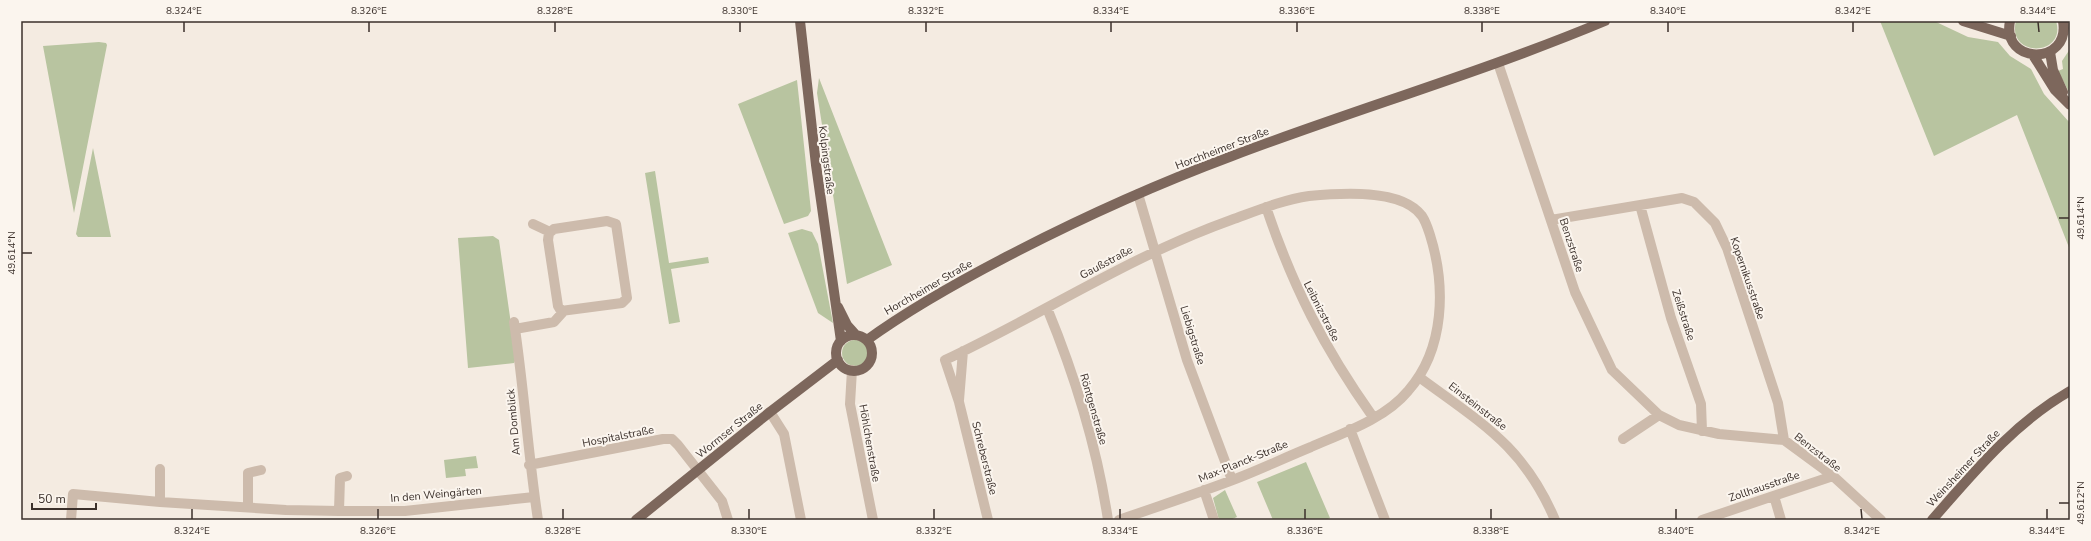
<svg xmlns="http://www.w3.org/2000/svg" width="2091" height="541" font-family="'Nunito Sans',sans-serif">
<rect width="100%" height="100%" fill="#f4ebe1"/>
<path fill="#b8c4a0" d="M 1880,21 L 1934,21 L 1968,37 L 1998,42 L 2010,56 L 2031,69 L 2044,94 L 2070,123 L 2070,250 L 2017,115 L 1934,156 Z
M 2016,21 L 2056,21 C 2067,57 2006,58 2016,21 Z
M 99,42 L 106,43 L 107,45 L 74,213 L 43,46 Z
M 2070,49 L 2070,94 L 2058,71 L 2063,69 L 2062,61 Z
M 819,78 L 892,265 L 847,284 L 817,93 Z
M 797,80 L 811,211 L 808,216 L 784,224 L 738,104 Z
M 93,148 L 111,237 L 78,237 L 76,234 Z
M 655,171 L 669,263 L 708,257 L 709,263 L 671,269 L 680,322 L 669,324 L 645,173 Z
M 802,229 L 812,232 L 818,244 L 833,323 L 818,313 L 788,233 Z
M 493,236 L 499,240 L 516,359 L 514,363 L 468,368 L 458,238 Z
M842 353a13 13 0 1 1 26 0a13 13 0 1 1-26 0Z
M 476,456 L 478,468 L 465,469 L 466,476 L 446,478 L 444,460 Z
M 1306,462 L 1330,518 L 1326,520 L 1273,520 L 1257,482 Z
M 1225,490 L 1237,517 L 1230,520 L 1219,520 L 1213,498 Z"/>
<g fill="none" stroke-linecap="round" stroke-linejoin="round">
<path stroke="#cdbbac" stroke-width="10" d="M 1498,63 L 1575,292 L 1612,370 L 1659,415 L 1679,425 L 1719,434 L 1784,440 L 1833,476 L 1881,520
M 1138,194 L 1187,360 L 1232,480
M 1640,205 L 1671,318 L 1701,404 L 1702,431
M 1266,207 C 1293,287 1324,348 1373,417
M 1551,220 L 1682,198 L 1694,202 L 1715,223 L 1727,248 L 1778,403 L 1784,440
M 607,221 L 616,224 L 627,298 L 622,303 L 561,311 L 558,306 L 548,240 L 549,233 L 554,229 Z
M 533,224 L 550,232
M 1047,308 C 1075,376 1097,447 1108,520
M 514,322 C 524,388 528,454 538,520
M 515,329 L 554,322 L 563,312
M 852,370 L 850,404 L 873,520
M 1419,377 C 1481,423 1524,446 1555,520
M 959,400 L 963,351
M 770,412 L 784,434 L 801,520
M 1350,429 L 1385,520
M 1623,439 L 1659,415
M 529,465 L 663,439 L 672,439 L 678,445 L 722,501 L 728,520
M 160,469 L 160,502
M 1204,490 L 1214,520
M 1774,496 L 1781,520
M 248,507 L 248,473 L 261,470
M 339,511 L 340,478 L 347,476
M 71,520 L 73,494 L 160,502 L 286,510 L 339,511 L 405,511 L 534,497
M 988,520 L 959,402 L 945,360 C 1041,315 1130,256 1231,220 C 1256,211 1282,200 1309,196 C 1339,193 1402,188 1422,216 C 1426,222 1428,229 1430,235 C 1446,286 1445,349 1408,391 C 1385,419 1343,433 1311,447 C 1284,458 1257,471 1230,481 C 1193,495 1156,507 1119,520
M 1702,520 L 1833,476"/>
<path stroke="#7d675c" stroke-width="10" d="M 800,21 L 816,165 L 841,341
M 1963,21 L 2011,36
M 2010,21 C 2001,65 2071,66 2063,21
M 2050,52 L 2053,70 L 2063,92
M 2033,55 L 2055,90 L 2070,105
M 838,307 L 847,325 L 856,335
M836 353a18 18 0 1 1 36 0a18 18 0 1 1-36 0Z
M 867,340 C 911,308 958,282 1006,257 C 1079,219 1154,185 1232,156 C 1356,109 1483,72 1605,21
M 636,520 L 770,412 L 838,360
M 1932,520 C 1974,472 2014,423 2070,391"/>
</g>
<path fill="none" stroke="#3b302b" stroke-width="1.5" d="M 184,22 L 184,32M 369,22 L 369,32M 555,22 L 555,32M 740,22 L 740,32M 926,22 L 926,32M 1111,22 L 1111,32M 1297,22 L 1297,32M 1482,22 L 1482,32M 1668,22 L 1668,32M 1853,22 L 1853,32M 2038,22 L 2039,32M 2059,218 L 2069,218M 22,253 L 32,253M 2059,503 L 2069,503M 192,509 L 192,519M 378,509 L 378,519M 563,509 L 563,519M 749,509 L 749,519M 934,509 L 934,519M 1120,509 L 1120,519M 1305,509 L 1305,519M 1491,509 L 1491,519M 1676,509 L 1676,519M 1861,509 L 1862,519M 2047,509 L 2047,519"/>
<g text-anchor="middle" stroke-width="4" stroke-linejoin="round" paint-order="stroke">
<g font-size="11" fill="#3b302b" stroke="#fbf5ee">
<text transform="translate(1222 148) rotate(-21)" y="4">Horchheimer Straße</text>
<text transform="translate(827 160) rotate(83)" y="4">Kolpingstraße</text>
<text transform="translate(1572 245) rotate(72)" y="4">Benzstraße</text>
<text transform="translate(1106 262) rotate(-28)" y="4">Gaußstraße</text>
<text transform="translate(1748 278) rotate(71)" y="4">Kopernikusstraße</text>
<text transform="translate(928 287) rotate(-30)" y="4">Horchheimer Straße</text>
<text transform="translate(1322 311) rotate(63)" y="4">Leibnizstraße</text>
<text transform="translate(1684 315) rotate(72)" y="4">Zeißstraße</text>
<text transform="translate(1193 335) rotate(73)" y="4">Liebigstraße</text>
<text transform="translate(1478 406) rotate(38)" y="4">Einsteinstraße</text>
<text transform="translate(1094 409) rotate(74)" y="4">Röntgenstraße</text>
<text transform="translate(513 422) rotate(-95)" y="4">Am Domblick</text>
<text transform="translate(729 430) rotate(-39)" y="4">Wormser Straße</text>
<text transform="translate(618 436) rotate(-11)" y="4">Hospitalstraße</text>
<text transform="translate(870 443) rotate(80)" y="4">Höhlchenstraße</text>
<text transform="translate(1818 452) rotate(38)" y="4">Benzstraße</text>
<text transform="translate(985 458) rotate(76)" y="4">Schreberstraße</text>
<text transform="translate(1243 461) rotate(-22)" y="4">Max-Planck-Straße</text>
<text transform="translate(1963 468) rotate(-47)" y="4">Weinsheimer Straße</text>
<text transform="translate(1764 486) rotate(-19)" y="4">Zollhausstraße</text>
<text transform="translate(436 494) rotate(-5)" y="4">In den Weingärten</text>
</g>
</g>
<rect width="2091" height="541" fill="none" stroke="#fbf5ee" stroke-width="44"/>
<path d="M32 503v6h64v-6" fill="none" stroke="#3b302b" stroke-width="2"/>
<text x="38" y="503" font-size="12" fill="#3b302b" stroke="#fbf5ee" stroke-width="3" paint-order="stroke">50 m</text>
<rect x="22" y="22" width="2047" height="497" fill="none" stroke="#3b302b" stroke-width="1.5"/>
<g font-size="10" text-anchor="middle" fill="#3b302b">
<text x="184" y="14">8.324°E</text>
<text x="369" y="14">8.326°E</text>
<text x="555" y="14">8.328°E</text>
<text x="740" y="14">8.330°E</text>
<text x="926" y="14">8.332°E</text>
<text x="1111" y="14">8.334°E</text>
<text x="1297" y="14">8.336°E</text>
<text x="1482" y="14">8.338°E</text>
<text x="1668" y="14">8.340°E</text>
<text x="1853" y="14">8.342°E</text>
<text x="2038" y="14">8.344°E</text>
<text transform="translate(2080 218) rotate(-90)" y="4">49.614°N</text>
<text transform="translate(11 253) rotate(-90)" y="4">49.614°N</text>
<text transform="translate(2080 503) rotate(-90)" y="4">49.612°N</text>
<text x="192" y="534">8.324°E</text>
<text x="378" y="534">8.326°E</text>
<text x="563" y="534">8.328°E</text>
<text x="749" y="534">8.330°E</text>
<text x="934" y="534">8.332°E</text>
<text x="1120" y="534">8.334°E</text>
<text x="1305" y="534">8.336°E</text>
<text x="1491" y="534">8.338°E</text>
<text x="1676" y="534">8.340°E</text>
<text x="1862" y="534">8.342°E</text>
<text x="2047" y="534">8.344°E</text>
</g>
</svg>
